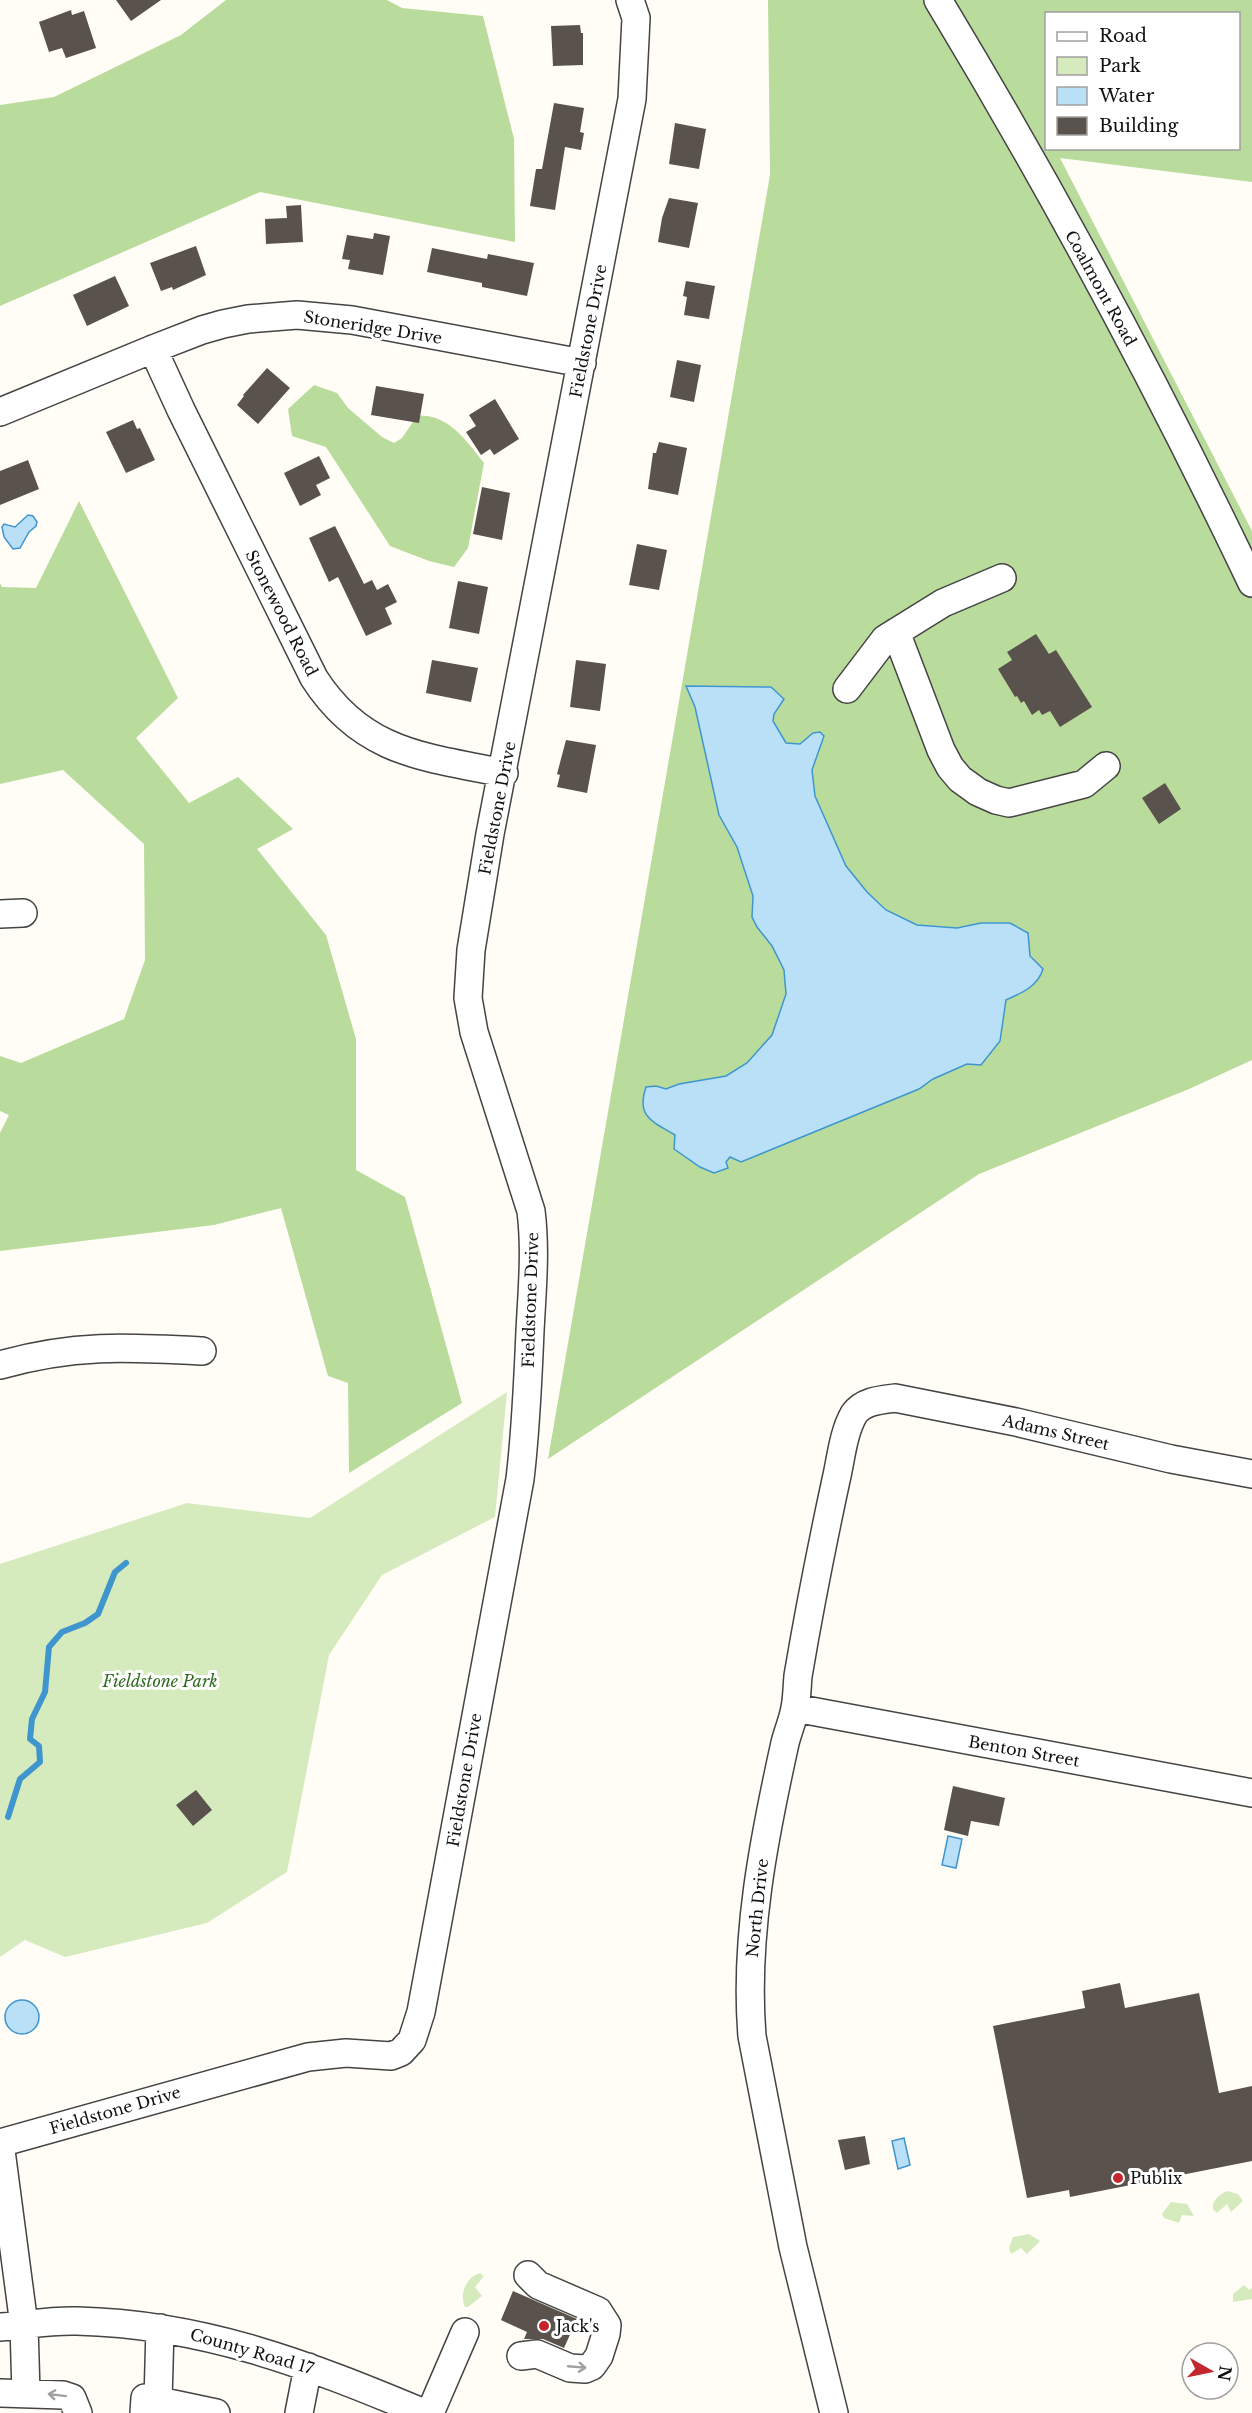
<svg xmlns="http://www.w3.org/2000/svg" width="1252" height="2413" font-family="'Libre Baskerville',serif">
<rect width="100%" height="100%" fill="#fffdf5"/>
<path fill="#d5ebbd" d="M 507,1392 L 495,1517 L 382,1575 L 329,1655 L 287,1872 L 207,1923 L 65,1957 L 25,1940 L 0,1957 L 0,1564 L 187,1503 L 310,1518 Z
M 1227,2191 L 1238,2194 L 1243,2201 L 1231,2212 L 1227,2204 L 1217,2213 L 1213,2209 C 1212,2200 1219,2195 1227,2191 Z
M 1171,2202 L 1187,2204 L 1194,2216 L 1182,2215 L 1179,2223 L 1164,2218 L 1162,2214 Z
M 1029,2234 L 1040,2241 L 1027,2254 L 1021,2248 L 1011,2254 L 1009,2248 L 1013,2237 Z
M 480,2273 L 484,2276 L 475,2287 L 482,2296 L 468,2307 L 465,2307 C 459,2294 466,2277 480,2273 Z
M 1244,2285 L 1249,2290 L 1252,2288 L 1252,2299 L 1233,2302 L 1233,2294 Z"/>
<path fill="#b9dc9c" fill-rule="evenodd" d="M 226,0 L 387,0 L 402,8 L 483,16 L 514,139 L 515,242 L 260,192 L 0,306 L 0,105 L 54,97 L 181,35 Z
M 768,0 L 1252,0 L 1252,182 L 1060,158 L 1252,531 L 1252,1060 L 1189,1089 L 979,1174 L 548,1459 L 770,175 ZM 1046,14 L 1238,14 L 1238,148 L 1046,148 Z
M 314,385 L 337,393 L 348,408 L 382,437 L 394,443 L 402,438 L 417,416 C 447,412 468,442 484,463 L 468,548 L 454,567 L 429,561 L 390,546 L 326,447 L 292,436 L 288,409 Z
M 79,501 L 178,698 L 136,738 L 189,803 L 238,777 L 293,829 L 257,849 L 326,935 L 356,1039 L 356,1170 L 405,1197 L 462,1403 L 349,1473 L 348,1383 L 328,1376 L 281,1208 L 214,1225 L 0,1251 L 0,1133 L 9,1115 L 0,1111 L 0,1056 L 21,1063 L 124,1019 L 145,960 L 144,844 L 63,770 L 0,784 L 0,583 L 2,587 L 36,588 Z"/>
<path fill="#b9e0f7" stroke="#3f96cf" stroke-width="1.5" d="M 28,515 L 33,516 L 37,522 L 36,526 L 29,532 L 20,548 L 13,549 L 4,537 L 2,527 L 4,524 L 15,527 Z
M 686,686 L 771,687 L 784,699 L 774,714 L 773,721 L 786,743 L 800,744 L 813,733 L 820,732 L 824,736 L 812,770 L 815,796 L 846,866 L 867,892 L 886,910 L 917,925 L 957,928 L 981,923 L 1010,923 L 1028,933 L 1030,956 L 1043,969 C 1038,986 1022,993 1006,1000 L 1000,1041 L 981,1065 L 967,1064 L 933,1079 L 919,1089 L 741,1162 L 730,1157 L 726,1162 L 728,1168 L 714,1173 L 700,1167 L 674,1149 L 675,1135 C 652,1121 636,1117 646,1087 L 656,1086 L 666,1089 L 679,1084 L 726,1076 L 747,1063 L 772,1035 L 786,994 L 784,970 L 772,946 L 757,927 L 752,917 L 753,896 L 737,847 L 719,815 L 695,707 Z
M 948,1836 L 962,1839 L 956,1868 L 942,1865 Z
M5 2017a17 17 0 1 1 34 0a17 17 0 1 1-34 0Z
M 904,2138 L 910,2165 L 898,2169 L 892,2141 Z"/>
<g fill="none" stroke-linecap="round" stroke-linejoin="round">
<path stroke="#3f96cf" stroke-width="6" d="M 8,1817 L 20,1779 L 40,1762 L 39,1746 L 30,1739 L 32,1719 L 45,1692 L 49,1647 L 62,1632 L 85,1623 L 98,1614 L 115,1572 L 126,1563"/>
</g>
<path fill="#5a524d" d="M 116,0 L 161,0 L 131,21 Z
M 71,10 L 72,15 L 84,11 L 96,48 L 66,58 L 62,48 L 49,52 L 39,22 Z
M 580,25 L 581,33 L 583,33 L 583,65 L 553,66 L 551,26 Z
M 554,103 L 584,108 L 580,132 L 584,133 L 581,150 L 565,147 L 555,210 L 530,206 L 536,169 L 542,169 Z
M 675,123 L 706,129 L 699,169 L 669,164 Z
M 669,198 L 698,203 L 689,248 L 658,242 L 662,218 Z
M 301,205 L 303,242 L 266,244 L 265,219 L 287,218 L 286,206 Z
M 374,233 L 390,236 L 383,275 L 348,269 L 350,260 L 342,259 L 347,235 L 373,239 Z
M 196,246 L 206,275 L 173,290 L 172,287 L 161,291 L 150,263 Z
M 432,248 L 487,259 L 488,254 L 534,263 L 527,296 L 482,287 L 482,283 L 427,272 Z
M 115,276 L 129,306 L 87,326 L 73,295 Z
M 686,281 L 715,286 L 709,319 L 684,315 L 687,297 L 683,296 Z
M 677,360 L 701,365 L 694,402 L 670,397 Z
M 267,368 L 290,388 L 258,424 L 237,405 L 244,396 L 243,395 Z
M 376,386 L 424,394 L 419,423 L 371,415 Z
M 495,399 L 519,439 L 494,455 L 490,449 L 481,455 L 466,432 L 476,426 L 469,415 Z
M 133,420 L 137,429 L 140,428 L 155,460 L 126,473 L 106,432 Z
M 659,442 L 687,448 L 678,495 L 648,489 L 653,453 L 656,453 Z
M 319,456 L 330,478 L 316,485 L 321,495 L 300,506 L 284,473 Z
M 28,460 L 39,489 L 0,505 L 0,471 Z
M 482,487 L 510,493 L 502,540 L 473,534 Z
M 335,526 L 364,584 L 372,580 L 377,590 L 388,584 L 397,602 L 385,608 L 392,624 L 366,636 L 338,577 L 329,582 L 309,538 Z
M 637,544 L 667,550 L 659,590 L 629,585 Z
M 458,581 L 488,587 L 479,634 L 449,628 Z
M 1036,634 L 1049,654 L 1056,650 L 1092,707 L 1060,727 L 1050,711 L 1042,715 L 1039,710 L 1032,715 L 1024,701 L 1021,703 L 1017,696 L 1015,697 L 998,669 L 1012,660 L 1007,652 Z
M 432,660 L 478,668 L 471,702 L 426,693 Z
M 576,660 L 606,664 L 600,711 L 570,707 Z
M 566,740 L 596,745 L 587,793 L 557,787 L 560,775 L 557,774 Z
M 1165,783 L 1181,809 L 1159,824 L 1142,798 Z
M 953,1786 L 1005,1798 L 999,1826 L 971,1821 L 968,1836 L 944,1830 Z
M 196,1790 L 212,1810 L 193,1826 L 176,1805 Z
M 1120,1983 L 1125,2008 L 1199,1993 L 1219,2093 L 1252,2086 L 1252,2161 L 1070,2197 L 1069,2190 L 1027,2198 L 993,2026 L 1085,2008 L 1082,1991 Z
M 865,2136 L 870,2164 L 845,2170 L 838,2140 Z
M 513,2291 L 577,2319 L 564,2348 L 543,2339 L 524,2339 L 527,2332 L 501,2320 Z"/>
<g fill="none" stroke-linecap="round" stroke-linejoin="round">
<g stroke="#444" stroke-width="30">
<path id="minor" d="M 938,0 C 1052,189 1157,384 1252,583
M 153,349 L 181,410 L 314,678 C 362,753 424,757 504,773
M 0,412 L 153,349 L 202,330 L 223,324 L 248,319 L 297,315 L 352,320 L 582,363
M 896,632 L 941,750 L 950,767 L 960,779 L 978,792 L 996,800 L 1009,803 L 1084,784 L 1106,766
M 847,689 L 885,639 L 943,603 L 1002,578
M 0,914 L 23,913
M 0,1365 C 73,1344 127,1347 202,1351
M 795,1708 L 1252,1793
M 0,2143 L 308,2057 L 346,2053 L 391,2056 L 401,2052 L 412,2040 L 421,2012 L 520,1479 C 526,1429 528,1380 530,1331 C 532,1291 536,1251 531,1211 L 474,1032 L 468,998 L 471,950 L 490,834 L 632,99 L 636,18 L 630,0
M 0,2143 L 24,2325 L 26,2393
M 0,2327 C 26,2325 52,2320 77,2321 C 204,2324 309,2365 424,2413
M 521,2356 L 537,2354 L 570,2368 L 585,2369 L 592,2366 L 599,2356 L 606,2334 L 607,2325 L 598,2311 L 538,2285 L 528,2275
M 0,2393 L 63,2395 L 72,2398 L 78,2413
M 158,2401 L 160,2328
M 144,2413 L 145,2398 L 216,2413
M 299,2413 L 308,2367
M 430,2413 L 465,2332
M 834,2413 L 793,2247 L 752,2036 C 744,1938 764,1838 785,1743 C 788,1731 793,1720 795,1708 C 797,1698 797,1687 798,1676 C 809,1611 822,1545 836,1480 C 841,1459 843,1433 854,1414 C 863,1401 880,1400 895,1398 L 1016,1422 L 1171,1459 L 1252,1474"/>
</g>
<use href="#minor" stroke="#fff" stroke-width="27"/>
</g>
<defs><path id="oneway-shaft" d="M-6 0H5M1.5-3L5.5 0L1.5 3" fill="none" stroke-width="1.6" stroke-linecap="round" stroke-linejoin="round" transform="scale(1.5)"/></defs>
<g stroke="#a0a0a0">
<use href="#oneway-shaft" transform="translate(577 2367) rotate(5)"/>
<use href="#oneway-shaft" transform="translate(57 2395) rotate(-173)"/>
</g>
<g fill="#c4262e" stroke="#fff" stroke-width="2">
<circle cx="1118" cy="2178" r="6"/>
<circle cx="544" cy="2326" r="6"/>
</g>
<g text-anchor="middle" stroke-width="6" stroke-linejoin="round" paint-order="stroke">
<g font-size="16" fill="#111" stroke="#fff">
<text transform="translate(1101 288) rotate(61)" y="6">Coalmont Road</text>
<text transform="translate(373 327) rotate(9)" y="6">Stoneridge Drive</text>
<text transform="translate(588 331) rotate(-79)" y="6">Fieldstone Drive</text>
<text transform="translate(282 613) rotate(63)" y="6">Stonewood Road</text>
<text transform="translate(497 808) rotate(-79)" y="6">Fieldstone Drive</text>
<text transform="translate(530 1300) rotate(-88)" y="6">Fieldstone Drive</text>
<text transform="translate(1056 1432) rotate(13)" y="6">Adams Street</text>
<text transform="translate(1024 1751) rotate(10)" y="6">Benton Street</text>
<text transform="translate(464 1780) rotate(-80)" y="6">Fieldstone Drive</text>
<text transform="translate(757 1908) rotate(-84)" y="6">North Drive</text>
<text transform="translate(115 2110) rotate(-16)" y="6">Fieldstone Drive</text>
<text transform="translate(252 2351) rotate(16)" y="6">County Road 17</text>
</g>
<g font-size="16" font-style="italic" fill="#2f6b1f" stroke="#fff">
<text x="160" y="1687">Fieldstone Park</text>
</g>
<g font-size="16" fill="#111" stroke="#fff" text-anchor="start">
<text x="1130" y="2184">Publix</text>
<text x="556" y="2332">Jack's</text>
</g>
</g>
<rect x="1045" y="12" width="195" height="138" fill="#ffffff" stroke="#a0a0a0" stroke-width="1.5"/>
<rect x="1057" y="32" width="30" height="9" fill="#ffffff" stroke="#a0a0a0" stroke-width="1.5"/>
<text x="1099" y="42" font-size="18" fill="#111111">Road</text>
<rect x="1057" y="57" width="30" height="18" fill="#d5ebbd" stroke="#a0a0a0" stroke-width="1.5"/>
<text x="1099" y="72" font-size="18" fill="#111111">Park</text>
<rect x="1057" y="87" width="30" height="18" fill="#b9e0f7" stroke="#a0a0a0" stroke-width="1.5"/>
<text x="1099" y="102" font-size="18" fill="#111111">Water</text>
<rect x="1057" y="117" width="30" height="18" fill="#5a524d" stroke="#a0a0a0" stroke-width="1.5"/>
<text x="1099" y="132" font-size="18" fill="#111111">Building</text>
<g transform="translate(1210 2371) rotate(99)"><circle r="28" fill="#ffffff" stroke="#a0a0a0" stroke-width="1.5"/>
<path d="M0-4.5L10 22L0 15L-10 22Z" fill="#c4262e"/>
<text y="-9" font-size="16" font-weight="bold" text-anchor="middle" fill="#111111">N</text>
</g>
</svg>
